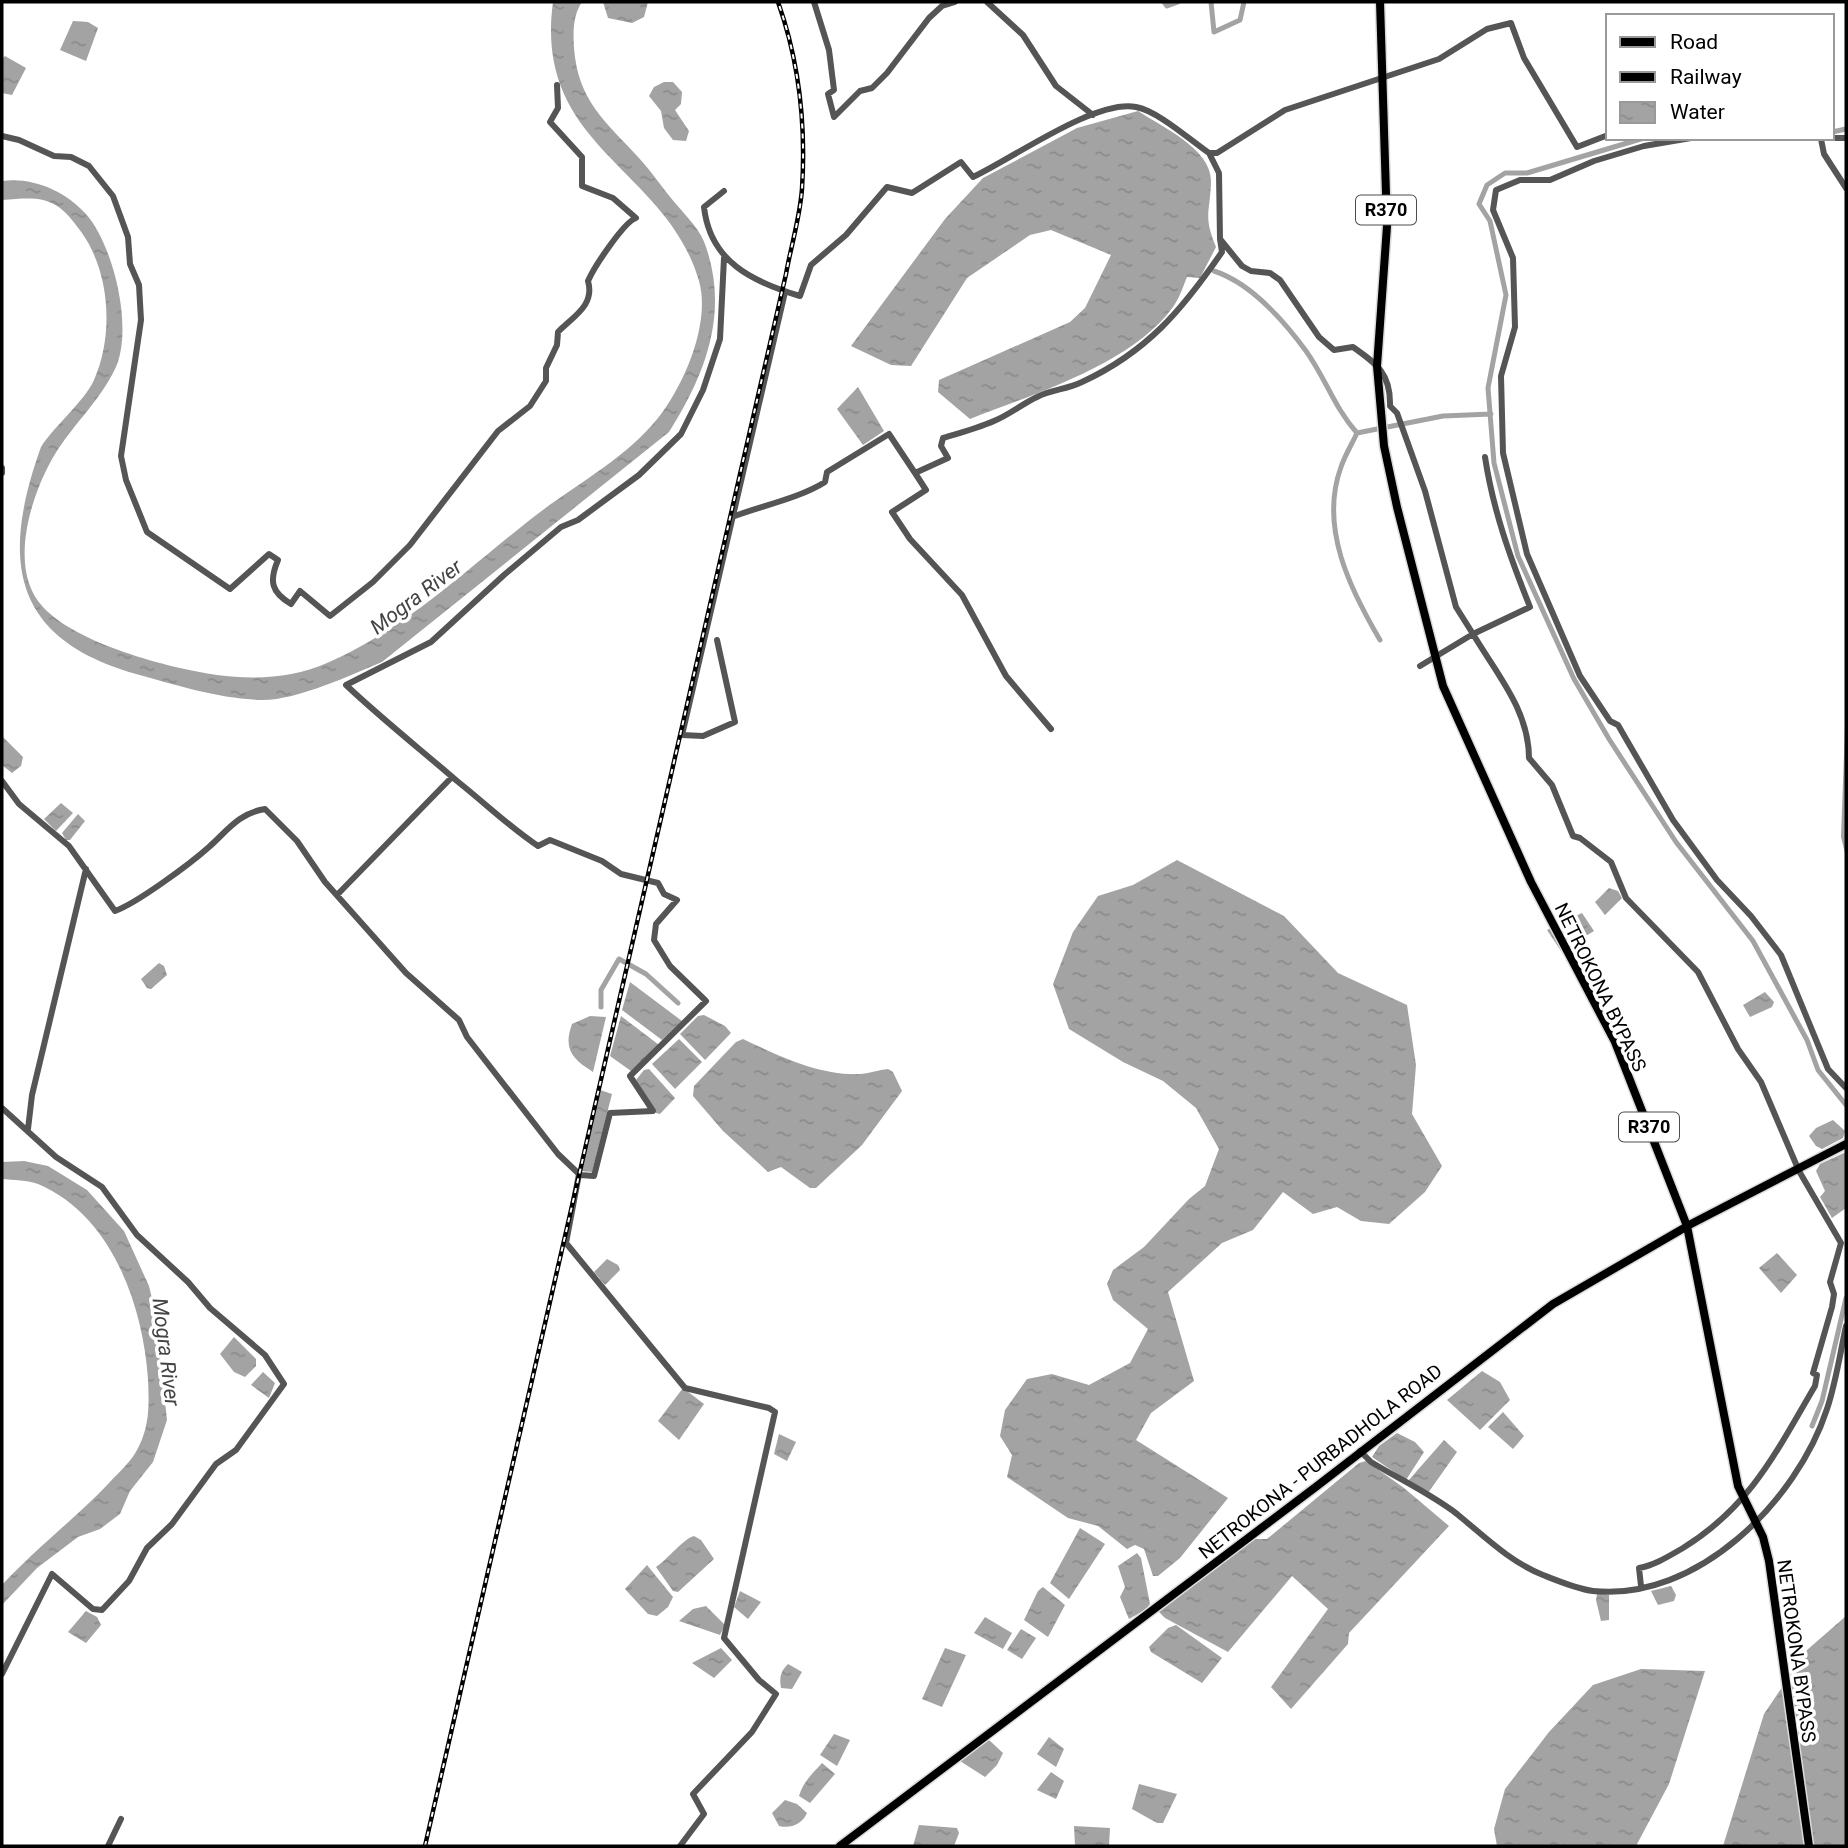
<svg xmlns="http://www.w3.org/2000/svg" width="1848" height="1848" font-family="Roboto,sans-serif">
<defs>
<pattern id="water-ripples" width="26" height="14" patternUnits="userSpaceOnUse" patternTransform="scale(1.75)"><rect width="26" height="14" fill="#a3a3a3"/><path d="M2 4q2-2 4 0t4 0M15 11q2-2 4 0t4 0" fill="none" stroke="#8b8b8b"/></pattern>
</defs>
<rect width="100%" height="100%" fill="#fff"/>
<path fill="url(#water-ripples)" d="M 553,2 L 582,2 C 573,15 573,32 574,48 C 578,101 605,121 639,158 C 652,172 663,189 676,204 C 686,216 701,230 706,247 C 729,314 705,375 669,432 L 382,662 C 351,675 295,701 261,700 C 220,699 176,685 136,674 C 12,639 0,561 41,447 C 55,425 84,402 94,380 C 114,335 110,273 82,233 C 57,197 44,196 2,200 L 2,181 C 33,177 65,191 86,214 C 114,246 134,330 115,369 C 99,403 69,428 51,461 C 30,499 8,570 43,607 C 77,644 169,668 217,675 C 254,680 293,678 327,663 C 404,630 466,570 531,519 C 573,486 624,460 658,418 C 684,385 711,323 699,281 C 666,167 533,148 553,2 Z
M 603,2 L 648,2 L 644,17 L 632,23 L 608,18 Z
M 73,21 L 88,22 L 98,28 L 86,61 L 60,50 Z
M 5,56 L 26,68 L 12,95 L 2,93 L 2,59 Z
M 664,82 L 673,82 L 682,92 L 681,104 L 675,110 L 689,131 L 686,141 L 673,140 L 664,128 L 661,111 L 649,96 L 654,87 Z
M 1138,111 C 1162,127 1212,149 1211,182 C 1210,214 1203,215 1216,247 L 1200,278 L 1187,277 C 1183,287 1179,299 1173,307 C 1132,364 1034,394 970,419 L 938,392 L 939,380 L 1070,322 L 1085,308 L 1111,255 L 1051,230 L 1030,235 L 967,278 L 911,366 L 891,365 L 851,346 L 945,219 L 983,178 L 1077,128 Z
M 858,387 L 884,431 L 863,445 L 837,409 Z
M 1846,700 L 1846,857 L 1841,837 Z
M 2,736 L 23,757 L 21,766 L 12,773 L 2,765 Z
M 61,803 L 73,813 L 56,831 L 44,819 Z
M 78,814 L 85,821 L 70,840 L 66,840 L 62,833 Z
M 1177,860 L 1284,916 L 1338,973 L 1407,1005 L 1416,1065 L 1412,1114 L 1442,1166 L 1425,1192 L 1389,1224 L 1361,1221 L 1337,1207 L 1313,1214 L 1283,1192 L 1253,1230 L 1222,1243 L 1168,1292 L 1194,1381 L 1151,1413 L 1136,1440 L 1228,1498 L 1180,1558 L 1158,1576 L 1153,1576 L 1144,1549 L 1135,1545 L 1127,1549 L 1098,1526 L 1068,1518 L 1007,1477 L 1012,1455 L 1000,1436 L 1005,1410 L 1027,1379 L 1052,1374 L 1089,1385 L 1130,1363 L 1148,1329 L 1113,1300 L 1107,1284 L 1113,1270 L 1144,1247 L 1189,1199 L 1205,1186 L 1219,1149 L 1196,1108 L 1163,1081 L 1123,1062 L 1069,1029 L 1053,984 L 1073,932 L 1098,896 L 1133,885 Z
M 1609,888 L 1618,891 L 1622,898 L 1605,915 L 1595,902 Z
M 1582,913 L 1594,931 L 1561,951 L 1547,930 Z
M 159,963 L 164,966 L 167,975 L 151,989 L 147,988 L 141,979 Z
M 630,982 L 682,1021 L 662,1040 L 622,1010 Z
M 1765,992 L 1774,1002 L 1772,1007 L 1750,1017 L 1743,1005 Z
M 704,1015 L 725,1026 L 731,1033 L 705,1060 L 680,1034 L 698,1016 Z
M 590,1016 L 606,1017 L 593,1072 C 572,1059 563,1049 572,1024 Z
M 621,1016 L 659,1045 L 631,1071 L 610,1056 Z
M 679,1039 L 702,1062 L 675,1089 L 652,1064 Z
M 743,1039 C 779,1056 820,1076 861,1074 C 870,1073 879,1070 888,1069 L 893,1072 L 902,1091 L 862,1145 L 816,1188 L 810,1188 L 781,1167 L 768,1172 L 723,1131 L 693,1096 L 694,1086 L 736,1042 Z
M 649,1069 L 675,1098 L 660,1114 L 656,1113 L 636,1080 L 644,1070 Z
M 600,1090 L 612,1094 L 592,1172 L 581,1171 Z
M 1833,1120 L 1845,1131 L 1843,1138 L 1822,1149 L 1816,1146 L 1809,1136 L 1816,1128 Z
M 1846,1152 L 1846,1208 L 1832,1218 L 1820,1197 L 1825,1191 L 1816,1171 L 1820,1164 Z
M 24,1161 L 48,1166 L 87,1190 L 124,1231 L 149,1286 L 155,1311 L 167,1420 L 153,1462 L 130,1491 L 120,1514 L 100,1529 L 78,1537 L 37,1568 L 2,1605 L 2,1585 C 36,1548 75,1519 109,1483 C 120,1471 133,1460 139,1446 C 150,1424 149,1402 148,1379 C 143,1306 112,1215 38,1184 C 28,1180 13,1180 2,1179 L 2,1162 Z
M 1777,1253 L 1797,1275 L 1781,1293 L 1759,1268 Z
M 607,1259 L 618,1265 L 620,1270 L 605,1285 L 594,1272 Z
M 234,1337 L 256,1359 L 256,1366 L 245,1377 L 234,1372 L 220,1354 Z
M 1482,1371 L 1500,1382 L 1510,1400 L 1480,1430 L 1447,1400 Z
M 263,1372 L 275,1383 L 269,1398 L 251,1385 Z
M 683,1388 L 704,1404 L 679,1440 L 658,1421 Z
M 1503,1412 L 1524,1436 L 1513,1449 L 1488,1427 Z
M 1397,1433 L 1415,1442 L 1424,1452 L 1406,1480 L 1372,1457 L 1379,1446 Z
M 779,1434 L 796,1442 L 787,1461 L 774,1454 Z
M 1444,1440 L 1457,1452 L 1428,1493 L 1408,1481 Z
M 1366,1461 L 1404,1488 L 1449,1526 L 1349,1633 L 1348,1644 L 1291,1709 L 1271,1687 L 1328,1609 L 1292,1576 L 1228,1652 L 1165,1618 L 1159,1612 L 1255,1539 L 1267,1539 L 1359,1463 Z
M 1080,1528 L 1105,1544 L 1069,1599 L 1050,1583 Z
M 694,1536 L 701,1540 L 714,1559 L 678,1592 L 673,1591 L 656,1567 C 668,1559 683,1539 694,1536 Z
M 1137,1553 L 1141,1558 L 1150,1604 L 1145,1610 L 1129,1619 L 1120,1597 L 1125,1587 L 1118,1566 Z
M 647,1565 L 673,1597 L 668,1607 L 657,1616 L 648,1614 L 625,1589 Z
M 1671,1586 L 1676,1595 L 1674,1601 L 1658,1605 L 1651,1591 Z
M 1043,1587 L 1065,1605 L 1048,1637 L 1024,1620 L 1038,1591 Z
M 740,1591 L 761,1602 L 748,1619 L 734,1607 Z
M 1597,1594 L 1609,1595 L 1609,1620 L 1601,1621 L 1596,1600 Z
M 706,1606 L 725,1625 L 720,1635 L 679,1621 L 693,1609 Z
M 86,1611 L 97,1617 L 101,1625 L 86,1643 L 68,1632 Z
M 1846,1616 L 1846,1846 L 1723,1846 L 1764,1714 L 1807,1650 Z
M 985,1617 L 1012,1633 L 1003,1649 L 974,1633 Z
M 1176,1625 L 1222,1658 L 1202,1683 L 1151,1652 L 1149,1647 L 1168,1628 Z
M 1021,1629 L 1036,1638 L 1022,1659 L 1007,1650 Z
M 721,1648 L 732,1660 L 714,1678 L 692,1663 Z
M 945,1648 L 966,1655 L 942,1707 L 922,1699 Z
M 788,1664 L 802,1672 L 792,1689 L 781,1688 C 779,1677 781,1671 788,1664 Z
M 1641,1669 L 1705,1671 L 1669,1784 L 1636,1846 L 1497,1846 L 1494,1829 L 1505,1789 L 1549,1732 L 1593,1685 Z
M 834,1734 L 850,1740 L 837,1766 L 820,1755 Z
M 1049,1737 L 1064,1749 L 1056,1767 L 1037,1754 Z
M 989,1740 L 1003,1753 L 997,1765 L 985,1777 L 960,1761 Z
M 822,1763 L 835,1774 L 810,1803 L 799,1796 C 803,1782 813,1773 822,1763 Z
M 1051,1772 L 1064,1781 L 1056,1799 L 1037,1790 Z
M 1139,1784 L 1177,1794 L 1163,1823 L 1157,1823 L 1132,1809 Z
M 785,1800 L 797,1804 L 807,1813 C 802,1824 791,1829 779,1826 L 772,1813 Z
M 919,1825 L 957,1828 L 959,1833 L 954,1846 L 913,1846 Z
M 1074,1826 L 1110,1828 L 1109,1846 L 1075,1846 Z"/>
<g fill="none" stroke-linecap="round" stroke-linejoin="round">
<path stroke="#a3a3a3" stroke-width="5" d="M 1164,2 L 1167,6 L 1178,2
M 1211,2 L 1214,32 L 1240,20 L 1244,2
M 1832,132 L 1846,129
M 1644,138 L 1527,173 L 1505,173 L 1487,185 L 1479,204 L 1490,221 L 1506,295 L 1488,388 L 1494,463 L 1518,556 L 1574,679 L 1609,739 L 1676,842 L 1753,941 L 1807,1040 L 1818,1070 L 1846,1105
M 1214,271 C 1251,283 1284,321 1306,351 C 1326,379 1334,407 1357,433 L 1443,416 L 1491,414
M 1357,433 C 1352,444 1345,455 1341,467 C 1319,527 1350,589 1380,640
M 601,1007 L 601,990 L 619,959 L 646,974 L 678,1003
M 1812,1426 L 1822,1401 L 1846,1298"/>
<g stroke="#dbdbdb" stroke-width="11">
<path id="major" d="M 1380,2 L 1387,226 L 1377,366 L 1384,446 L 1397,507 L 1443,686 L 1531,882 L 1615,1042 L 1687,1226 L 1738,1486 L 1763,1537 L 1769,1561 L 1809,1846
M 840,1846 L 1317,1486 L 1553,1304 L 1691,1224 L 1846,1144"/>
</g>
<path stroke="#555" stroke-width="6" d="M 814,2 L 829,50 L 834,90 L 828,94 L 834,117 L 860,91 L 872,88 L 887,73 L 929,18 L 942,6 L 955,2
M 987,2 L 1023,35 L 1056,86 L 1093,115
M 2,136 L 19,140 L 54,156 L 71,157 L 89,166 L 113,196 L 128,237 L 130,264 L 139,285 L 141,320 L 121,456 L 126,480 L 147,532 L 230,589 L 269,554 L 278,560 C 269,581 271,592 291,604 L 300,591 L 330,616 L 373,582 L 410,545 L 498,431 L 530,406 L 546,381 L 546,368 L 557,345 L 558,332 C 574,316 595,305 588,281 C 594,267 624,222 636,218 L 613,198 L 582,186 L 582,157 L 550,122 L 558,108 L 557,85
M 1691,138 L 1644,146 L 1594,161 L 1550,180 L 1520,180 L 1496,190 L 1493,210 L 1513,258 L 1515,327 L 1501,376 L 1503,453 L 1527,554 L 1580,676 L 1610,721 L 1618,725 L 1673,820 L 1717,880 L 1751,916 L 1781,955 L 1828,1069 L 1846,1088
M 1815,138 L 1846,138
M 1821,139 L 1824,154 L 1846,188
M 1209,153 L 1219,173 L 1220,239 L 1242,266 L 1251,271 L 1270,273 L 1280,280 L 1319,337 L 1334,350 L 1353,347 C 1377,364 1391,374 1390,406 L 1397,413 L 1425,491 L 1456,607 L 1473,634 L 1420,666
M 724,191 L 704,207 C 710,262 753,282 800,296 L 811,265 L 846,235 L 887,187 L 912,193 L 961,162 L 973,177 C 1012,159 1095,99 1136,107 C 1158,111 1190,140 1209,153 L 1217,153 L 1285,110 L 1439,59 L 1487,29 L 1511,23 L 1524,58 L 1577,147 L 1608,135
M 1485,457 C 1493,510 1510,557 1530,607 L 1473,634 C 1496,673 1529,710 1529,758 L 1552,785 L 1573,836 L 1580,838 L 1611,862 L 1626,898 L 1698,972 L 1738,1049 L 1761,1082 L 1799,1171 L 1841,1243 L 1830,1282 L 1834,1294 L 1832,1307 L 1813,1373 L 1817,1375 L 1815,1386 C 1776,1452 1751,1506 1683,1548 C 1669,1556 1655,1565 1639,1568 L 1641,1586
M 2,468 L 2,473
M 732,517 C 761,506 800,498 825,482 L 827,472 L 889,434 L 915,473
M 717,640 L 735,722 L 703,736 L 682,735 L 785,292
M 1051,729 L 1006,676 L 962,595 L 910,539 L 892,512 L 926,490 L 915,473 L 948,458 L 941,446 L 943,438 C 960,433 978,428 994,421 C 1009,415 1022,404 1037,397 C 1050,390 1068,389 1082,382 C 1147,352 1182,310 1222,252 L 1220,239
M 2,781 L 19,804 L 69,846 L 115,911 C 137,903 190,864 209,847 C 227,831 239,813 265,809 L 297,841 L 325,882 L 406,973 L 459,1020 L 467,1037 L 558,1154 L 579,1174 L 566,1243 L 685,1388 L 769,1408 L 775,1412 L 724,1638 L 759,1680 L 776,1694 L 752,1732 L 693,1794 L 704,1814 L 680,1846
M 337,895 L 452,777
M 2,1108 L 56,1157 L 102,1187 L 137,1235 L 188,1282 L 210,1308 L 265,1355 L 284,1384 L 236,1450 L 216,1464 L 172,1524 L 147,1548 L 129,1581 L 102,1610 L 93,1609 L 52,1574 L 2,1674
M 28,1129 L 32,1095 L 86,869
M 580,1175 L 594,1176 L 610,1113 L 653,1111 L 630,1076 L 706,1001 L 670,966 L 654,940 L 656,924 L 677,900 L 664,894 L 658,883 L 621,874 L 602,861 L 550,840 L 538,846 C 507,825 486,804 457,781 C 420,749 382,719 346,685 L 431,642 L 504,575 L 561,527 L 578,520 L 639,475 L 681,434 L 703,390 L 720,339 L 724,258
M 1360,1451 L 1371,1462 C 1399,1479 1431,1494 1457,1514 C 1484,1536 1510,1562 1543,1575 C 1558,1581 1577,1589 1593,1591 C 1697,1602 1797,1501 1827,1409 C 1836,1382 1840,1354 1846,1326
M 108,1846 L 121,1819"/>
<use href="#major" stroke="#000" stroke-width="8"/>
<g stroke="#000" stroke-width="4.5">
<path id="rail" d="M 425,1846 L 786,274 C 791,246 800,217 802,189 C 806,126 799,61 778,2"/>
</g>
<use href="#rail" stroke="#fff" stroke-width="2" stroke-dasharray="5" stroke-linecap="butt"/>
</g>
<g text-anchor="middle" stroke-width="7" stroke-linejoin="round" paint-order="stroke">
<g fill="#fff" stroke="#4c4c4c" stroke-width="2">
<rect x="1356" y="195.5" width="60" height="29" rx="5"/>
<rect x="1619" y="1112.5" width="60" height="29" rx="5"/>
</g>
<g font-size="18" font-weight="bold" fill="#000">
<text x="1386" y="216">R370</text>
<text x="1649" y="1133">R370</text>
</g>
<g font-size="19" fill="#000" stroke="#fff">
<text transform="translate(1601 987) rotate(64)" y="7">NETROKONA BYPASS</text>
<text transform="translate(1320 1461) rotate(-38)" y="7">NETROKONA - PURBADHOLA ROAD</text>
<text transform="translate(1797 1651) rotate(82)" y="7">NETROKONA BYPASS</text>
</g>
<g font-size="21" font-style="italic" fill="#444" stroke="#fff">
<text transform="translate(416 597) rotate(-37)" y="7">Mogra River</text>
<text transform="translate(166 1352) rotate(83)" y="7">Mogra River</text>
</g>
</g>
<rect width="1848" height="1848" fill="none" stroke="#000000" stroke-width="7"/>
<rect x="1606" y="14" width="228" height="126" fill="#ffffff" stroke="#999999" stroke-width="2"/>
<rect x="1620" y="37" width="35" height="10" fill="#000000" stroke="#999999" stroke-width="2"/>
<text x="1670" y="49" font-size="21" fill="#000000">Road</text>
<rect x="1620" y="72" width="35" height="10" fill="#000000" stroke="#999999" stroke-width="2"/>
<text x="1670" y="84" font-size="21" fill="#000000">Railway</text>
<rect x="1620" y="102" width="35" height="21" fill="url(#water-ripples)" stroke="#999999" stroke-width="2"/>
<text x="1670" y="119" font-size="21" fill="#000000">Water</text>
</svg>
